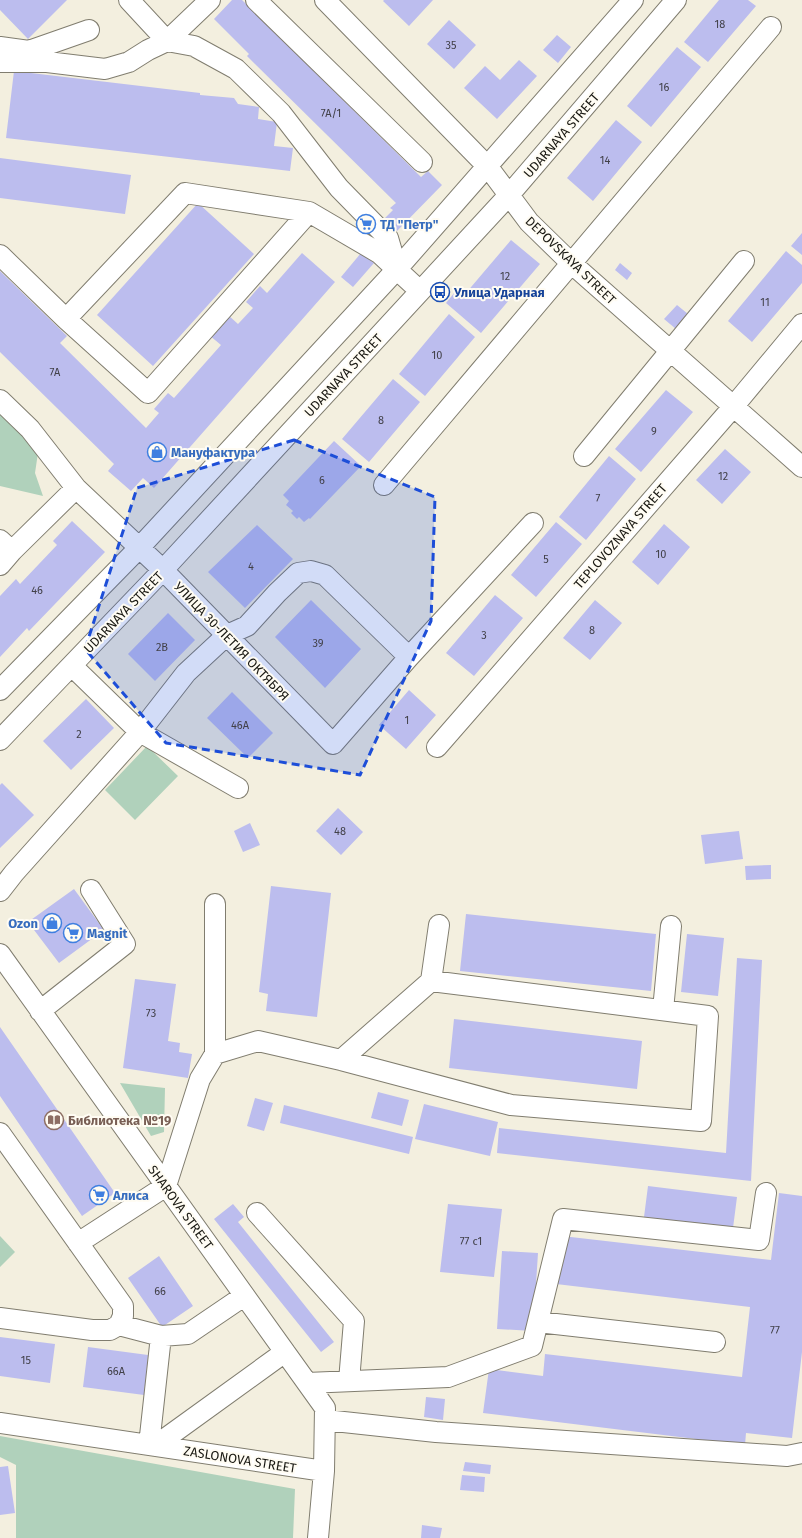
<svg xmlns="http://www.w3.org/2000/svg" width="802" height="1538" font-family="'Fira Sans',sans-serif">
<rect width="100%" height="100%" fill="#f3efdf"/>
<path fill="#b0d1bb" d="M 0,410 L 39,446 L 35,473 L 43,496 L 0,486 Z
M 147,746 L 178,776 L 135,820 L 105,790 Z
M 120,1083 L 165,1088 L 164,1132 L 151,1136 Z
M 0,1236 L 15,1252 L 0,1267 Z
M 0,1436 L 295,1489 L 293,1538 L 16,1538 L 16,1465 L 0,1457 Z"/>
<path fill="#bcbdee" d="M 0,0 L 67,0 L 28,39 L 0,10 Z
M 232,0 L 242,0 L 421,177 L 428,171 L 442,185 L 397,231 L 384,219 L 393,210 L 390,208 L 396,203 L 247,56 L 249,54 L 214,19 Z
M 384,0 L 433,0 L 409,26 L 383,1 Z
M 719,0 L 748,0 L 756,6 L 708,62 L 684,42 Z
M 449,20 L 476,45 L 454,69 L 427,44 Z
M 557,35 L 571,47 L 558,63 L 543,50 Z
M 677,47 L 701,67 L 651,127 L 627,106 Z
M 519,60 L 537,76 L 497,119 L 464,88 L 485,66 L 500,80 Z
M 14,71 L 200,93 L 200,95 L 234,98 L 238,104 L 259,107 L 258,119 L 277,122 L 274,146 L 293,148 L 290,171 L 6,138 Z
M 616,120 L 642,142 L 593,201 L 567,178 Z
M 0,158 L 131,175 L 125,214 L 0,198 Z
M 198,203 L 254,254 L 153,366 L 97,315 Z
M 802,233 L 802,255 L 791,246 Z
M 511,240 L 540,264 L 481,333 L 446,303 L 459,287 L 466,293 Z
M 786,251 L 802,265 L 802,283 L 752,342 L 728,321 Z
M 302,253 L 335,282 L 154,488 L 143,478 L 131,491 L 108,471 L 114,464 L 0,352 L 0,271 L 67,336 L 60,343 L 146,428 L 159,413 L 154,409 L 168,393 L 174,398 L 221,345 L 209,335 L 227,314 L 238,324 L 253,308 L 246,302 L 260,286 L 267,293 Z
M 361,253 L 374,263 L 353,287 L 341,277 Z
M 620,263 L 632,273 L 627,280 L 615,270 Z
M 677,305 L 688,314 L 676,329 L 664,319 Z
M 449,314 L 475,337 L 425,396 L 399,374 Z
M 393,379 L 420,402 L 369,462 L 342,439 Z
M 666,390 L 693,412 L 641,472 L 615,449 Z
M 334,441 L 361,466 L 310,519 L 309,518 L 304,522 L 299,517 L 297,519 L 291,513 L 293,511 L 286,505 L 289,501 L 283,495 Z
M 725,449 L 751,472 L 722,504 L 696,480 Z
M 609,456 L 636,479 L 586,540 L 559,517 Z
M 72,521 L 105,552 L 29,631 L 27,628 L 0,657 L 0,596 L 16,579 L 20,584 L 57,545 L 53,541 Z
M 556,522 L 582,544 L 536,597 L 511,575 Z
M 664,524 L 690,547 L 658,585 L 632,562 Z
M 257,525 L 293,559 L 245,608 L 208,572 Z
M 495,595 L 523,618 L 474,676 L 446,653 Z
M 311,600 L 361,649 L 325,688 L 275,637 Z
M 595,600 L 622,623 L 590,660 L 563,638 Z
M 168,613 L 195,640 L 155,681 L 128,654 Z
M 409,690 L 436,715 L 406,749 L 379,725 Z
M 232,692 L 273,733 L 248,758 L 207,718 Z
M 86,699 L 114,728 L 71,770 L 43,741 Z
M 2,783 L 34,815 L 0,848 L 0,785 Z
M 338,808 L 363,832 L 341,855 L 316,831 Z
M 250,823 L 260,845 L 243,852 L 234,831 Z
M 739,831 L 743,859 L 705,864 L 701,835 Z
M 771,865 L 771,879 L 746,880 L 745,866 Z
M 271,886 L 331,893 L 317,1017 L 266,1011 L 268,994 L 259,992 Z
M 74,889 L 104,930 L 59,963 L 28,922 Z
M 466,914 L 656,934 L 651,991 L 460,971 Z
M 687,934 L 724,938 L 718,996 L 681,992 Z
M 737,958 L 762,960 L 751,1181 L 497,1153 L 499,1128 L 726,1153 Z
M 135,979 L 176,984 L 168,1041 L 180,1043 L 179,1052 L 192,1054 L 188,1078 L 123,1068 Z
M 454,1019 L 642,1041 L 637,1089 L 449,1068 Z
M 0,1027 L 115,1193 L 82,1216 L 0,1096 Z
M 378,1092 L 409,1100 L 402,1126 L 371,1118 Z
M 255,1098 L 273,1103 L 264,1131 L 247,1126 Z
M 424,1104 L 498,1122 L 490,1156 L 415,1139 Z
M 284,1105 L 413,1137 L 409,1154 L 280,1123 Z
M 648,1186 L 737,1197 L 733,1228 L 644,1217 Z
M 779,1193 L 802,1196 L 802,1352 L 792,1438 L 746,1433 L 745,1445 L 483,1413 L 489,1369 L 543,1376 L 545,1354 L 742,1377 L 750,1307 L 556,1284 L 562,1236 L 771,1260 Z
M 233,1204 L 244,1217 L 238,1222 L 334,1342 L 321,1352 L 214,1219 Z
M 448,1204 L 502,1209 L 494,1277 L 440,1272 Z
M 502,1251 L 538,1253 L 533,1331 L 497,1329 Z
M 159,1256 L 193,1306 L 162,1327 L 128,1278 Z
M 0,1337 L 55,1344 L 50,1383 L 0,1376 Z
M 88,1347 L 148,1355 L 144,1395 L 83,1387 Z
M 426,1397 L 445,1399 L 443,1420 L 424,1417 Z
M 465,1462 L 491,1465 L 490,1474 L 463,1471 Z
M 8,1466 L 15,1513 L 0,1515 L 0,1467 Z
M 462,1475 L 485,1477 L 484,1492 L 460,1490 Z
M 422,1525 L 442,1528 L 440,1538 L 421,1538 Z"/>
<g fill="none" stroke-linecap="round" stroke-linejoin="round">
<g stroke="#807d6f" stroke-width="22">
<path id="minor" d="M 129,0 L 167,41 L 210,0
M 256,0 L 422,162
M 325,0 L 488,167 L 529,222 L 571,263 L 802,467
M 0,47 L 29,51 L 89,30
M 0,62 L 47,62 L 105,69 L 129,62 L 148,50 L 167,41 L 194,46 L 236,69 L 281,113 L 339,188 L 388,238 L 397,269
M 0,255 L 66,319 L 185,193 L 309,212 L 379,253 L 420,291
M 66,319 L 148,393 L 309,212
M 0,400 L 30,429 L 76,488 L 163,570 L 333,744 L 409,657 L 533,523
M 584,456 L 744,261
M 384,485 L 771,27
M 0,540 L 12,551
M 0,565 L 12,551 L 76,488
M 72,666 L 140,732 L 238,788
M 0,690 L 139,548 L 397,269 L 633,0
M 0,740 L 163,570 L 509,195 L 676,0
M 437,747 L 733,407 L 802,324
M 0,891 L 14,873 L 140,732 L 186,673 L 227,635 L 247,626 L 277,593 L 298,573 L 311,571 L 325,575 L 409,657
M 0,954 L 325,1408 L 324,1471 L 318,1538
M 431,981 L 439,925
M 663,1010 L 671,926
M 40,1011 L 125,944 L 91,890
M 215,1054 L 215,904
M 0,1133 L 123,1306 L 123,1316 L 119,1325 L 110,1330 L 92,1330 L 0,1318
M 257,1213 L 354,1321 L 349,1381
M 78,1243 L 166,1186 L 200,1079 L 215,1054 L 258,1041 L 341,1060 L 511,1105 L 701,1121 L 708,1016 L 431,981 L 341,1060
M 538,1322 L 715,1342
M 119,1325 L 161,1336 L 149,1445
M 161,1336 L 188,1334 L 244,1296
M 307,1383 L 448,1377 L 532,1346 L 563,1219 L 759,1240 L 766,1193
M 325,1420 L 436,1432 L 787,1456 L 802,1453
M 0,1423 L 324,1471
M 155,1446 L 285,1352"/>
</g>
<use href="#minor" stroke="#fff" stroke-width="20"/>
</g>
<path fill="#1d4ed8" fill-opacity="0.2" stroke="#1d4ed8" stroke-width="3" stroke-dasharray="8 5" stroke-linejoin="round" d="M 294,440 L 435,497 L 431,621 L 360,775 L 166,743 L 85,649 L 137,488 Z"/>
<defs>
<g id="supermarket-ring" transform="scale(1)"><circle r="9.5" fill="#fffcf3" stroke="#3f7fe0" stroke-width="1.5"/><path d="M-6-5.5h2.5l.6 2H6L4.5 2H-2.5L-4.4-4H-6ZM-1.5 3.2a1.3 1.3 0 1 0 .1 0ZM3 3.2a1.3 1.3 0 1 0 .1 0Z" fill="#3f7fe0"/></g>
<g id="bus-ring" transform="scale(1)"><circle r="9.5" fill="#fffcf3" stroke="#1a4fb4" stroke-width="1.5"/><path d="M-5-6H5V4H4V6H2V4H-2V6H-4V4H-5ZM-3.5-4V0h7V-4ZM-3.5 1.2v1.5H-2V1.2ZM2 1.2v1.5H3.5V1.2Z" fill="#1a4fb4"/></g>
<g id="shop-ring" transform="scale(1)"><circle r="9.5" fill="#fffcf3" stroke="#3f7fe0" stroke-width="1.5"/><path d="M-5-2.5h2.3a2.7 3.5 0 0 1 5.4 0H5L5.5 6h-11ZM-1.5-2.5h3a1.5 2.3 0 0 0-3 0Z" fill="#3f7fe0"/></g>
<g id="library-ring" transform="scale(1)"><circle r="9.5" fill="#fffcf3" stroke="#8d6e63" stroke-width="1.5"/><path d="M-6-4Q-3-5.5-.7-3.5V5Q-3 3-6 4ZM6-4Q3-5.5 .7-3.5V5Q3 3 6 4Z" fill="#8d6e63"/></g>
</defs>
<g fill-rule="evenodd">
<use href="#supermarket-ring" x="366" y="224"/>
<use href="#bus-ring" x="440" y="292"/>
<use href="#shop-ring" x="157" y="452"/>
<use href="#shop-ring" x="52" y="923"/>
<use href="#supermarket-ring" x="73" y="933"/>
<use href="#library-ring" x="54" y="1120"/>
<use href="#supermarket-ring" x="99" y="1195"/>
</g>
<g text-anchor="middle" stroke-width="4" stroke-linejoin="round" paint-order="stroke">
<g font-size="11" fill="#424149">
<text x="720" y="28">18</text>
<text x="451" y="49">35</text>
<text x="664" y="91">16</text>
<text x="331" y="117">7А/1</text>
<text x="605" y="164">14</text>
<text x="505" y="280">12</text>
<text x="765" y="306">11</text>
<text x="437" y="359">10</text>
<text x="55" y="376">7А</text>
<text x="381" y="424">8</text>
<text x="654" y="435">9</text>
<text x="723" y="480">12</text>
<text x="322" y="484">6</text>
<text x="598" y="502">7</text>
<text x="661" y="558">10</text>
<text x="546" y="563">5</text>
<text x="251" y="570">4</text>
<text x="37" y="594">46</text>
<text x="592" y="634">8</text>
<text x="484" y="639">3</text>
<text x="318" y="647">39</text>
<text x="162" y="651">2В</text>
<text x="407" y="724">1</text>
<text x="240" y="729">46А</text>
<text x="79" y="738">2</text>
<text x="340" y="835">48</text>
<text x="151" y="1017">73</text>
<text x="471" y="1245">77 с1</text>
<text x="160" y="1295">66</text>
<text x="775" y="1334">77</text>
<text x="26" y="1364">15</text>
<text x="116" y="1375">66А</text>
</g>
<g font-size="13" fill="#191812" stroke="#fffcf3">
<text transform="translate(561 135) rotate(-49)" y="5">UDARNAYA STREET</text>
<text transform="translate(571 260) rotate(44)" y="5">DEPOVSKAYA STREET</text>
<text transform="translate(343 375) rotate(-47)" y="5">UDARNAYA STREET</text>
<text transform="translate(620 536) rotate(-49)" y="5">TEPLOVOZNAYA STREET</text>
<text transform="translate(123 612) rotate(-46)" y="5">UDARNAYA STREET</text>
<text transform="translate(232 641) rotate(46)" y="5">УЛИЦА 30-ЛЕТИЯ ОКТЯБРЯ</text>
<text transform="translate(181 1207) rotate(54)" y="5">SHAROVA STREET</text>
<text transform="translate(240 1459) rotate(9)" y="5">ZASLONOVA STREET</text>
</g>
<g font-size="13" font-weight="bold" fill="#366cbe" stroke="#fffcf3" text-anchor="start">
<text x="380" y="229">ТД "Петр"</text>
<text x="171" y="457">Мануфактура</text>
<text x="38" y="928" text-anchor="end">Ozon</text>
<text x="87" y="938">Magnit</text>
<text x="113" y="1200">Алиса</text>
</g>
<g font-size="13" font-weight="bold" fill="#164399" stroke="#fffcf3" text-anchor="start">
<text x="454" y="297">Улица Ударная</text>
</g>
<g font-size="13" font-weight="bold" fill="#785e54" stroke="#fffcf3" text-anchor="start">
<text x="68" y="1125">Библиотека №19</text>
</g>
</g>
</svg>
